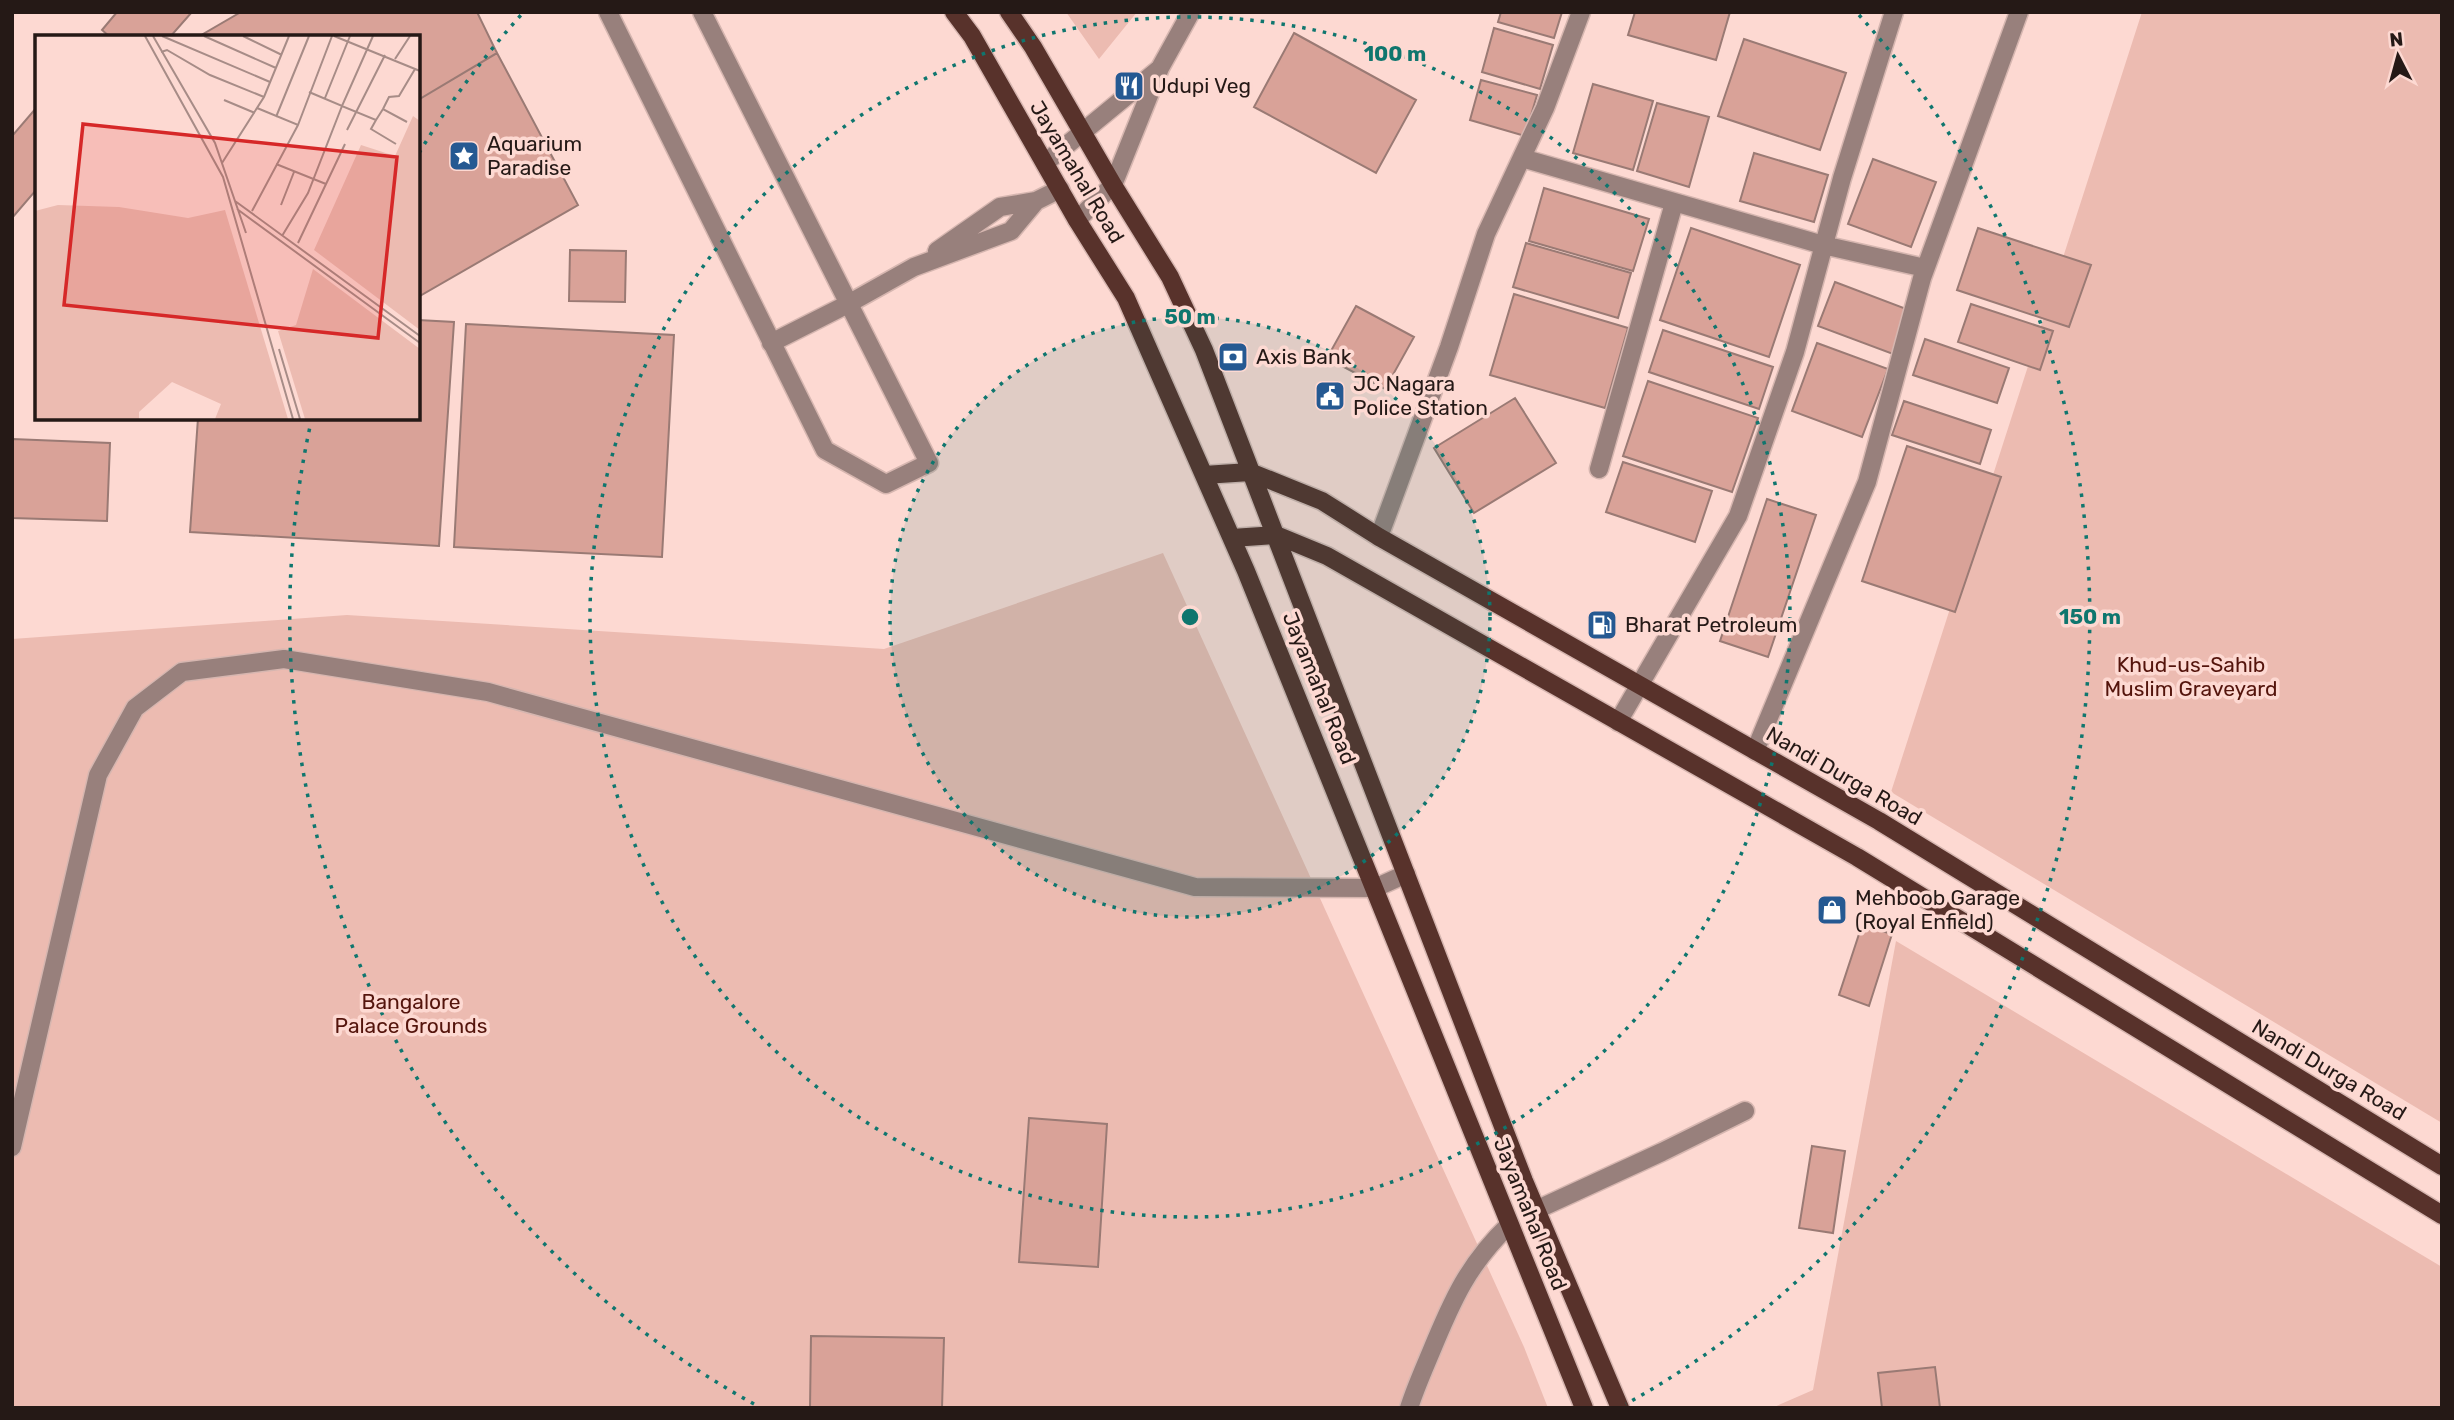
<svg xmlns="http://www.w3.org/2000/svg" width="2454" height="1420" font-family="Rubik,sans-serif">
<rect width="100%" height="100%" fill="#fdd9d2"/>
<path fill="#ecbbb1" d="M 1066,12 L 1137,12 L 1099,59 Z
M 2142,12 L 2442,12 L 2442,1123 L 1891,792 Z
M 1163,553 L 1524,1347 L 1548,1408 L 12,1408 L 12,639 L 347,615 L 884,649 Z
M 1896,941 L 2442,1267 L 2442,1408 L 1772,1408 L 1813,1390 Z"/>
<path fill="#d9a298" stroke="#9a7a74" stroke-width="2" d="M 117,12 L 192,12 L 170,37 L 110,37 L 102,30 Z
M 241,12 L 477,12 L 497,53 L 418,100 L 418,37 L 198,37 Z
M 1501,12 L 1562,12 L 1554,38 L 1498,22 Z
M 1635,12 L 1730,12 L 1716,60 L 1628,35 Z
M 1494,28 L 1553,45 L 1540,89 L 1482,72 Z
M 1294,33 L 1416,100 L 1376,173 L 1254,107 Z
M 1744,39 L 1846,73 L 1820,150 L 1718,116 Z
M 497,53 L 578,205 L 418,297 L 418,100 Z
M 1481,80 L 1537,95 L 1525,136 L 1470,120 Z
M 1593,84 L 1653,101 L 1633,170 L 1573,153 Z
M 1657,103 L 1709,117 L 1689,187 L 1637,171 Z
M 37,107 L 37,189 L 12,218 L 12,136 Z
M 1754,153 L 1828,175 L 1814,222 L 1740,201 Z
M 1873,159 L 1936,182 L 1911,247 L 1848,224 Z
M 1544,188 L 1649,219 L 1633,271 L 1529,241 Z
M 1691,228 L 1800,265 L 1769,357 L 1660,320 Z
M 1978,228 L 2091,265 L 2069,327 L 1957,290 Z
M 1526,243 L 1631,273 L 1618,318 L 1513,287 Z
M 570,250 L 626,251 L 625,302 L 569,301 Z
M 1835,282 L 1909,310 L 1893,354 L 1818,326 Z
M 1514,294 L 1628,328 L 1605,408 L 1490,375 Z
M 1971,304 L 2053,331 L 2040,370 L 1958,342 Z
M 1356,306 L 1414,337 L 1385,389 L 1327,358 Z
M 418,320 L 454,322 L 439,546 L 190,532 L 198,418 L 418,418 Z
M 466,324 L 674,335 L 662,557 L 454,547 Z
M 1663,330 L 1773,367 L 1759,409 L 1649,372 Z
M 1925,339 L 2009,368 L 1997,403 L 1913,375 Z
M 1817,343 L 1888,369 L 1862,437 L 1792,411 Z
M 1648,381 L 1758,418 L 1732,492 L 1623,456 Z
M 1515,398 L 1556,463 L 1474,513 L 1434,448 Z
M 1904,401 L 1991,430 L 1980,464 L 1892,435 Z
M 12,439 L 110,443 L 107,521 L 12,518 Z
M 1907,446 L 2001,477 L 1955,612 L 1862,581 Z
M 1623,462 L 1712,491 L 1695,542 L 1606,512 Z
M 1767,499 L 1816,515 L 1768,657 L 1720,641 Z
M 1862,925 L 1892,934 L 1869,1006 L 1839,995 Z
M 1029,1118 L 1107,1124 L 1098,1267 L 1019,1262 Z
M 1812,1146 L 1845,1151 L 1833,1233 L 1799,1228 Z
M 811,1336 L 944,1338 L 942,1408 L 810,1408 Z
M 1935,1367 L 1940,1408 L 1882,1408 L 1878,1373 Z"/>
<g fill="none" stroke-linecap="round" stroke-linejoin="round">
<g stroke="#d6b6b0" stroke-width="21">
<path id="minor" d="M 608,12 L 825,450 L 886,484 L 929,463 L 702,12
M 1522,158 L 1823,245 L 1925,268
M 1045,163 L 1158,70
M 1077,220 L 1113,185 L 1160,68 L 1191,12
M 937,251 L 1000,207 L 1036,201
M 771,343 L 848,304 L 914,267 L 1011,231 L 1036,201 L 1060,189
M 1599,469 L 1674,203
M 1379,537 L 1449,347 L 1486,234 L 1545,108 L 1581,12
M 1618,722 L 1738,516 L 1795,352 L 1842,178 L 1894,12
M 1755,751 L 1867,482 L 1922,278 L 2019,12
M 12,1147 L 98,775 L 135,708 L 182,672 L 284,659 L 488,692 L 1195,887 L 1375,888 L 1406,874
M 1536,1210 L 1662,1152 L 1745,1111
M 1409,1408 C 1415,1389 1423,1371 1431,1352 C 1452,1301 1468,1264 1509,1225"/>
</g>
<g stroke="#d6b6b0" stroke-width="21">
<path id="major" d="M 954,12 L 972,36 L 1077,220 L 1126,298 L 1246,571 L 1584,1408
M 1009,12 L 1033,47 L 1113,185 L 1170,277 L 1204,350 L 1524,1181 L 1620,1408
M 1204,475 L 1250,472 L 1322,501 L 1379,537 L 1879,821 L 2442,1166
M 1232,538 L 1276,535 L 1327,556 L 1857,857 L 2442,1215"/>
</g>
<use href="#minor" stroke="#98807c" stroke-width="18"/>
<use href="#major" stroke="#58322b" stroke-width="18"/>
</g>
<circle cx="1190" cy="617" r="300" fill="#0f766e" fill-opacity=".12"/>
<g fill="none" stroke="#0f766e" stroke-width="3.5" stroke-dasharray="3.5 7">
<circle cx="1190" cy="617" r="300"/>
<circle cx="1190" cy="617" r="600"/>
<path d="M754 1404A900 900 0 0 1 311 422M419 153A900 900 0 0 1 521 15M1859 15A900 900 0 0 1 1626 1404"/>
</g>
<defs>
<g id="restaurant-square" transform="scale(1.575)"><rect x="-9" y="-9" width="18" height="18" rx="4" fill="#255992" stroke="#fdd9d2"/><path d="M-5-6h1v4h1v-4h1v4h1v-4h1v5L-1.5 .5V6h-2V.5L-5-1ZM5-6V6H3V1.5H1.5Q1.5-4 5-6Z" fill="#fff"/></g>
<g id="sight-square" transform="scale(1.575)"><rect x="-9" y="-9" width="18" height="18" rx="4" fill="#255992" stroke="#fdd9d2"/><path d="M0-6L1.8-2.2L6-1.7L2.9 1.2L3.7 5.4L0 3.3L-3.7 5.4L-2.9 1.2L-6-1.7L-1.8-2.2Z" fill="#fff"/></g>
<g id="bank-square" transform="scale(1.575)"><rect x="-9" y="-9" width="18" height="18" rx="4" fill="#255992" stroke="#fdd9d2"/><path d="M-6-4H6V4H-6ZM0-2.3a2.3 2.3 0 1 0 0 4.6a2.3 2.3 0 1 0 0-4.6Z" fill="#fff"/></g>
<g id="civic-square" transform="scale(1.575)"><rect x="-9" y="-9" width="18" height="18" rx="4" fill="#255992" stroke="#fdd9d2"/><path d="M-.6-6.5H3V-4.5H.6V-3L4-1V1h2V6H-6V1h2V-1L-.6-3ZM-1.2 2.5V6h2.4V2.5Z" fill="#fff"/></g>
<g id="fuel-square" transform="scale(1.575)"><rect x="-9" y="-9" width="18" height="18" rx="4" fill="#255992" stroke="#fdd9d2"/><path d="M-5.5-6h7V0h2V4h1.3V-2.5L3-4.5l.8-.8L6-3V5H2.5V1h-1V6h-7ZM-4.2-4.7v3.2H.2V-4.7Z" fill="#fff"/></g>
<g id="shop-square" transform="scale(1.575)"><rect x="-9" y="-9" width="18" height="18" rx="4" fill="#255992" stroke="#fdd9d2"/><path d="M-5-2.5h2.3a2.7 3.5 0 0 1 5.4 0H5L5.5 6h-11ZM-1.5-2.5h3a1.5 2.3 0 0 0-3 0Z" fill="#fff"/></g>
</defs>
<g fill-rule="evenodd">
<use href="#restaurant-square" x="1129" y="86"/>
<use href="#sight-square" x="464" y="156"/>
<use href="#bank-square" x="1233" y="357"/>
<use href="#civic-square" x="1330" y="396"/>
<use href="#fuel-square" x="1602" y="625"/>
<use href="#shop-square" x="1832" y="910"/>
</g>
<g text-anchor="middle" stroke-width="7" stroke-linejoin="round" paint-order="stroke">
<g font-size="21" fill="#251916" stroke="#fdd9d2" text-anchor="start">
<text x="1152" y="93">Udupi Veg</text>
<text x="487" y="151">Aquarium<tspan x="487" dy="24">Paradise</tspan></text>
<text x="1256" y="364">Axis Bank</text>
<text x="1353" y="391">JC Nagara<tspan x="1353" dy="24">Police Station</tspan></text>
<text x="1625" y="632">Bharat Petroleum</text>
<text x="1855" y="905">Mehboob Garage<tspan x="1855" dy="24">(Royal Enfield)</tspan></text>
</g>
<g font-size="21" fill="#251916" stroke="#fdd9d2">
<text transform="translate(1077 172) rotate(59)" y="7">Jayamahal Road</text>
<text transform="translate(1319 688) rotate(68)" y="7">Jayamahal Road</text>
<text transform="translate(1844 776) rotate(30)" y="7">Nandi Durga Road</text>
<text transform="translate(2329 1070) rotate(31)" y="7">Nandi Durga Road</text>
<text transform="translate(1530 1214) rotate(68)" y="7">Jayamahal Road</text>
</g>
<g font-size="21" fill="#54140c" stroke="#fdd9d2">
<text x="2191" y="672">Khud-us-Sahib<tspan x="2191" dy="24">Muslim Graveyard</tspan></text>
<text x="411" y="1009">Bangalore<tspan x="411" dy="24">Palace Grounds</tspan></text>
</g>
</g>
<g transform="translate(35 35)">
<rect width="385" height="385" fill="#fdd9d2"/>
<path d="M 378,81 L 385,86 L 385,295 L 279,215 L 326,110 L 360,121 ZM 23,170 L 84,172 L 153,183 L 190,175 L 253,384 L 180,384 L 186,369 L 137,347 L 104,377 L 104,384 L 0,384 L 0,176 ZM 278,234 L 385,314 L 385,384 L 270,384 L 243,296 L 261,290 Z" fill="#ecbbb1"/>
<path fill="none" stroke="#a78c87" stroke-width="2" d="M 110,1 L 188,142 L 258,384M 118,1 L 180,108 L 211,198M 127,1 L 235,47M 169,1 L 241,33M 208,1 L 247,20M 299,1 L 385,36M 126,17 L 132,15 L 175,40 L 229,62M 360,24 L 375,1M 274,57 L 307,71 L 338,1M 290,63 L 315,1M 189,65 L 220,78M 222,73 L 263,90 L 297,1M 348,74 L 354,62 L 364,61 L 380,34M 241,82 L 274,1M 341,85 L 348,74 L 372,87M 312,95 L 350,20M 187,128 L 229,62 L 254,1M 241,129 L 291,149M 200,166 L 385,301M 246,170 L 259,137M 202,174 L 385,308M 217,176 L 263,90M 247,201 L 273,158 L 307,71 L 341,85 L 336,94 L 361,109M 263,208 L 310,109M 244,314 L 265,384"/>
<path fill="#d62828" fill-opacity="0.15" stroke="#d62828" stroke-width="3.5" d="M 48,89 L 362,122 L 343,303 L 29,270 Z"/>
<rect width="385" height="385" fill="none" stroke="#251916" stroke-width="3.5"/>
</g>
<circle cx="1190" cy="617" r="10" fill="#0f766e" stroke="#fdd9d2" stroke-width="3.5"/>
<g font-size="21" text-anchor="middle" font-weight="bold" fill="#0f766e" stroke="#fdd9d2" stroke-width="7" stroke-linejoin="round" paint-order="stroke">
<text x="1395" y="61">100 m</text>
<text x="1190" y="324">50 m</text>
<text x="2090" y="624">150 m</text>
</g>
<rect width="2454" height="1420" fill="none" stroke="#251916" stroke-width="28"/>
<g transform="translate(2398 56) rotate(354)" stroke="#fdd9d2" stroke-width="5" paint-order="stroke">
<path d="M0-5L12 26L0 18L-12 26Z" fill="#251916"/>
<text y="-10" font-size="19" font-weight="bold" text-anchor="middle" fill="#251916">N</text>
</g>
</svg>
